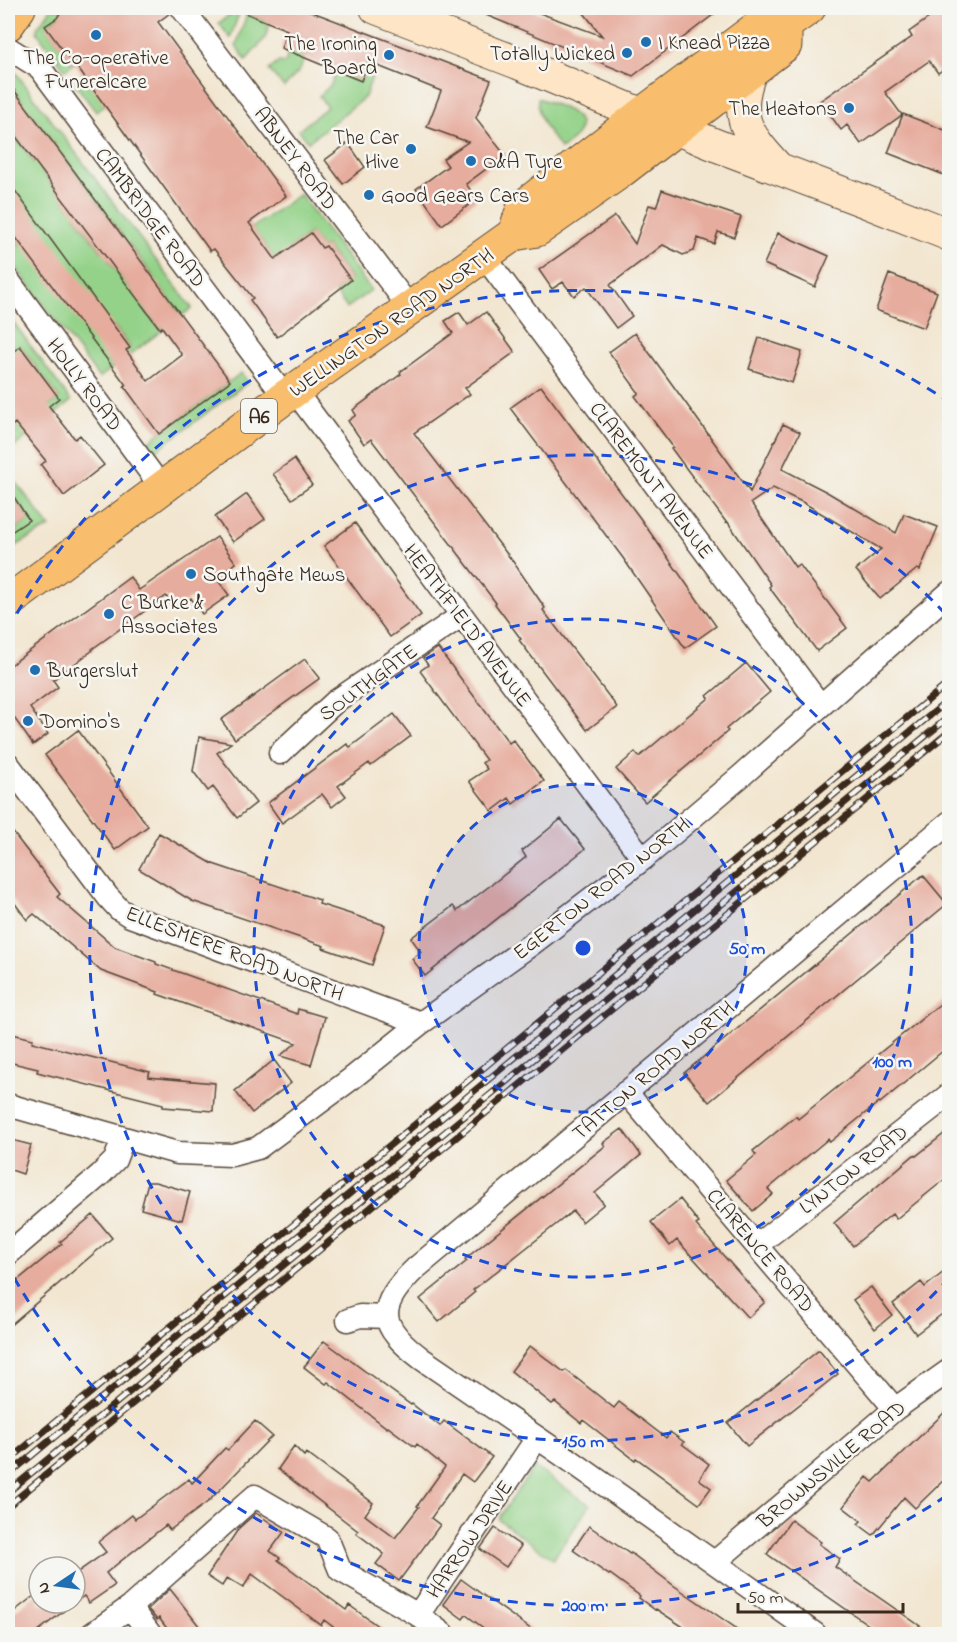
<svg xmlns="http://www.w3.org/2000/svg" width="957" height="1642" font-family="'Indie Flower',sans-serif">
<rect width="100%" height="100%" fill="#f6f6f2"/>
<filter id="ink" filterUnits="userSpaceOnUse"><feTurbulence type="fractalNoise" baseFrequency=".0167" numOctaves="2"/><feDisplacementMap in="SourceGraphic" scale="12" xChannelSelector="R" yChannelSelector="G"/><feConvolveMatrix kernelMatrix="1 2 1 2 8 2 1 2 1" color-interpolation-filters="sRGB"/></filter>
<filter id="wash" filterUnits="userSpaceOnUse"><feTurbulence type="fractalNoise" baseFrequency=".008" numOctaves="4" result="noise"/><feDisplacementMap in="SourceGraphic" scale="24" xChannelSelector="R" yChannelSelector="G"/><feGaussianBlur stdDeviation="1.35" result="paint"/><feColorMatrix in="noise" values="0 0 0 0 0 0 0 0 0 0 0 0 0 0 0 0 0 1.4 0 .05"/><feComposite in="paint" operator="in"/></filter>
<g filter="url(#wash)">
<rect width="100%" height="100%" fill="#f2e6d0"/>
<path fill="#93d288" stroke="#677e53" stroke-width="1.5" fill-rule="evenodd" d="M 52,8 L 63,8 L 61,11 L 62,13 L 46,26 L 73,64 L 65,70 L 37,32 L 37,28 Z
M 239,8 L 241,8 L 230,38 L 219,23 Z
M 247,14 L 270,23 L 265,38 L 246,60 L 236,46 Z
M 311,39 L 300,70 L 284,87 L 269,70 L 279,62 L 285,63 L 289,51 Z
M 131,42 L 105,105 L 96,112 L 75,84 Z
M 343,52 L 361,81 L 368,62 L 376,65 L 365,97 L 308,142 L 299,130 L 327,107 L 319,96 L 331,85 Z
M 16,73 L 192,308 L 99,378 L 8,257 L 8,227 L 21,245 L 15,192 L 8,198 L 8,126 L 34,162 L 55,145 L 28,109 L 8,124 L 8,114 L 23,102 L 13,89 L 8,93 L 8,74 ZM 63,156 L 90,193 L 70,208 L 42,172 ZM 95,199 L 123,236 L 102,252 L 75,216 ZM 129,244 L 156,280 L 136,296 L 108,260 ZM 160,287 L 180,313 L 160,329 L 140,302 ZM 114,326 L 130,347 L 109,363 Z
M 538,98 C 567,109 603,119 561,149 C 550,134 536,118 538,98 Z
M 300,194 L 371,290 L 347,308 L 335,292 L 351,279 L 326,246 L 322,248 L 310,233 L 286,252 L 312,309 L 252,228 Z
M 8,315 L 71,401 L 8,452 L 8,419 L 12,425 L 28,413 L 32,419 L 59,398 L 21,347 L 8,356 Z
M 241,373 L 248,382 L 154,452 L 147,443 Z
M 8,472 L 50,527 L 8,550 L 8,534 L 29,520 L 13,496 L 8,499 Z
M 534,1467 L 590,1505 L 553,1559 L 498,1519 Z"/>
<g id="blocks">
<path fill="#e6ac9d" d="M 63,8 L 169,8 L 170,13 L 158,22 L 286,196 L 249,223 L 275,259 L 311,233 L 322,248 L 326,246 L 351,280 L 277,337 L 250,300 L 253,298 L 214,249 L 210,251 L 74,63 L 73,64 L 45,26 L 57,18 Z
M 233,8 L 302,8 L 491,80 L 476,118 L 505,155 L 466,184 L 477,199 L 442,225 L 416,189 L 448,166 L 443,159 L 468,142 L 427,127 L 441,91 L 368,62 L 361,81 L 349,76 L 281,48 L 287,30 Z
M 469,8 L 526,8 L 602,36 L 580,8 L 722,8 L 633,76 Z
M 943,8 L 950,8 L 950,65 L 938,73 L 929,61 L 885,92 L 902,115 L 861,144 L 847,125 L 841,130 L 820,101 L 912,37 L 909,32 Z
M 8,82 L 230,381 L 159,434 L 124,386 L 126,385 L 8,227 L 8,181 L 130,348 L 126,350 L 148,381 L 182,355 L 162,327 L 160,329 L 8,126 Z
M 903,114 L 950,132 L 950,162 L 944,175 L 888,153 Z
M 348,143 L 365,167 L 343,184 L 325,160 Z
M 662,190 L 741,217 L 734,237 L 718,232 L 714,244 L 698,238 L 694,251 L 683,255 L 663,245 L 610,285 L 632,316 L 616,328 L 586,287 L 574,296 L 563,282 L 552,289 L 539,270 L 615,216 L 635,244 L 649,205 L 656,207 Z
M 778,233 L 829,256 L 815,287 L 764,264 Z
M 889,274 L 937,292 L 924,328 L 876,310 Z
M 459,312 L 468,325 L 486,312 L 515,352 L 465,388 L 470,394 L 414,433 L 514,563 L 545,608 L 543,610 L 617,707 L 587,730 L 519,640 L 521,639 L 495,604 L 496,603 L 371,439 L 364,444 L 348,421 L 356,415 L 353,410 L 401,374 L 400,372 L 453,333 L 445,321 Z
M 635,333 L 750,492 L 783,424 L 800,432 L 782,469 L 827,492 L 896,533 L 904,514 L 938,527 L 920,570 L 917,569 L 880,599 L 856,570 L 881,549 L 804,503 L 773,488 L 751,503 L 795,567 L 799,564 L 847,628 L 817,651 L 769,587 L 771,585 L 727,521 L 726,522 L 671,448 L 673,447 L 635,396 L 639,393 L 609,352 Z
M 759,338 L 802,352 L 792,383 L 749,369 Z
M 20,346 L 59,398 L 49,406 L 75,439 L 80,435 L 104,465 L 64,496 L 41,465 L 46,461 L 15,423 L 8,429 L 8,356 Z
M 541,386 L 640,518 L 716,626 L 685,648 L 623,558 L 510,408 Z
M 294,459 L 312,485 L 292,499 L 273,474 Z
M 8,488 L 29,520 L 8,534 Z
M 247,494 L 265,519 L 233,542 L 215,517 Z
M 355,523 L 421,615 L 390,637 L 324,546 Z
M 217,537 L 236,563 L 216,578 L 229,595 L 202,614 L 191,598 L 176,609 L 166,596 L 92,649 L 93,650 L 53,680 L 58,687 L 30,708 L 48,734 L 33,745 L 8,709 L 8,667 L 130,577 L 139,590 Z
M 438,648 L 509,743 L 513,740 L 544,781 L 513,804 L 509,798 L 492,811 L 469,781 L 487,769 L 482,763 L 486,760 L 420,671 L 428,665 L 423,658 Z
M 305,659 L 320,678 L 235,739 L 221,720 Z
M 746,663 L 770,692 L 726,729 L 728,731 L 645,802 L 616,769 L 635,752 L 639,757 L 709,698 L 707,696 Z
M 394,714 L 411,736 L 371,766 L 369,763 L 338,786 L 346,796 L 332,807 L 322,794 L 282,823 L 268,803 L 347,744 L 350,747 Z
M 78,730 L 148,826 L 115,850 L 45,755 Z
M 199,737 L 231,743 L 217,753 L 256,803 L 237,818 L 213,787 L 208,791 L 193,771 Z
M 561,819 L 585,849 L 425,976 L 412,959 L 421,952 L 411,938 L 453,906 L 457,911 L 500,878 L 526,857 L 522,851 Z
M 8,826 L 60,894 L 57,897 L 115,947 L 156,962 L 156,964 L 297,1014 L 298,1009 L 325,1017 L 311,1065 L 280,1056 L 296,1043 L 157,994 L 158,992 L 101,971 L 34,914 L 27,920 L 8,894 Z
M 159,833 L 213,864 L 320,900 L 319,904 L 385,925 L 372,965 L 323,948 L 324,946 L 192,901 L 139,869 Z
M 923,875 L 947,904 L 709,1102 L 684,1073 Z
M 950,996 L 950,1045 L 880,1103 L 879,1102 L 830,1142 L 828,1139 L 768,1189 L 773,1194 L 753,1211 L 726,1180 L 756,1155 L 753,1151 L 796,1116 L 798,1119 Z
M 8,1033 L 33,1039 L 32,1042 L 150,1072 L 148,1077 L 215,1083 L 213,1111 L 163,1107 L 163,1104 L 37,1072 L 38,1069 L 8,1062 Z
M 274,1060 L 291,1083 L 252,1113 L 235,1091 Z
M 622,1129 L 641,1155 L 595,1193 L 604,1204 L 582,1222 L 573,1211 L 473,1290 L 475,1292 L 439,1322 L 420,1299 L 467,1261 L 465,1259 L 605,1146 L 603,1143 Z
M 950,1129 L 950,1175 L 896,1219 L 892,1214 L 853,1246 L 834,1223 L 914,1155 L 916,1156 Z
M 8,1139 L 31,1145 L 23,1174 L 8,1169 Z
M 148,1182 L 155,1182 L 190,1192 L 182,1220 L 141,1209 Z
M 680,1199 L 699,1223 L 696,1225 L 765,1302 L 748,1318 L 677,1240 L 670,1246 L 651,1222 Z
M 93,1215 L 112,1238 L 8,1327 L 8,1288 L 62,1244 L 60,1242 Z
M 950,1267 L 950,1308 L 916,1334 L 893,1304 L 921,1282 L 925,1287 Z
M 871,1287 L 892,1315 L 875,1329 L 853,1300 Z
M 324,1341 L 411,1405 L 412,1404 L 440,1426 L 444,1421 L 492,1457 L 473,1482 L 462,1474 L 431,1518 L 440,1525 L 399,1581 L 376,1564 L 384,1554 L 356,1533 L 358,1531 L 278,1469 L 294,1446 L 304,1456 L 306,1453 L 373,1503 L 365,1515 L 395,1538 L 419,1507 L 417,1506 L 445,1467 L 417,1444 L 415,1447 L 388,1427 L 387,1428 L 328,1382 L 326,1384 L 304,1367 Z
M 530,1346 L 564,1372 L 566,1370 L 614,1408 L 619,1402 L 666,1438 L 670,1432 L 684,1442 L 682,1444 L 709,1464 L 699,1479 L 711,1488 L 699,1504 L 636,1458 L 635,1460 L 583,1420 L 581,1423 L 555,1402 L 552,1404 L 511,1371 Z
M 819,1350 L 838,1374 L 747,1446 L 728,1423 Z
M 950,1407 L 950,1474 L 915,1508 L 904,1497 L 873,1535 L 858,1524 L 861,1521 L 843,1507 L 867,1477 L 873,1482 Z
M 255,1421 L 272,1436 L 209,1501 L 170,1530 L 166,1525 L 106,1573 L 115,1585 L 89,1603 L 84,1596 L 75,1602 L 75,1574 L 106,1552 L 98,1542 L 132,1515 L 135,1519 L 189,1479 L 192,1483 L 225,1448 L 228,1450 Z
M 256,1513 L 284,1532 L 270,1551 L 280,1558 L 278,1560 L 346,1610 L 349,1605 L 390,1635 L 344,1635 L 324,1620 L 321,1625 L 252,1574 L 243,1588 L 227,1578 L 222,1586 L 207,1576 L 239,1528 Z
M 791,1520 L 821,1542 L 819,1544 L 840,1559 L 835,1567 L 933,1635 L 883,1635 L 767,1554 Z
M 589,1526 L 630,1554 L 631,1553 L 673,1585 L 746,1635 L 694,1634 L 656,1609 L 655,1610 L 639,1598 L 640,1596 L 610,1574 L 609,1575 L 573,1550 Z
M 495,1528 L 521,1546 L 506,1567 L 480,1549 Z
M 461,1579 L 483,1595 L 539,1635 L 493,1635 L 466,1615 L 463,1619 L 443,1604 Z
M 170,1589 L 182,1604 L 206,1635 L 172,1635 L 159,1618 L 157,1620 L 148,1609 Z
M 39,1592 L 39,1603 L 74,1603 L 33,1635 L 15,1635 L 8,1624 L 8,1616 Z"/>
</g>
</g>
<g filter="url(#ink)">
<use href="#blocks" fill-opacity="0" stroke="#564639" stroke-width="1.5"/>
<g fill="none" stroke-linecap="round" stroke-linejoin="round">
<g stroke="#564639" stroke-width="25">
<path id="street" d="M 182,8 L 410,308
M 8,48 L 40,68 L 285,397
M 484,256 L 820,705
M 8,280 L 162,488
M 295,391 L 643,859
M 280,753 L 336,701 L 461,616
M 8,764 L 108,897 L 119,909 L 130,916 L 421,1023
M 626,1092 L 895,1409
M 8,1105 L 177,1153 L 232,1155 L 258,1148 L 351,1079 L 421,1023 L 533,943 L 643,859 L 741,776 L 950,592
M 757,1245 L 950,1094
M 8,1254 L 100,1175 L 115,1160 L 123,1139
M 348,1320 L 360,1316 L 387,1317
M 715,1562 L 895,1409 L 950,1370
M 130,1607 L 150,1634
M 92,1634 L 130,1607 L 255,1496 L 327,1538 L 340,1570 L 418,1615
M 443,1634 L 418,1615 L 537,1438
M 815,1634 L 564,1456 L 422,1359 C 378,1326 375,1307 416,1268 L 950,822"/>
</g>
<g stroke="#564639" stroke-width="34">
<path id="secondary" d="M 376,8 L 518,63 L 718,146 L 864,201 L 950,235
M 751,71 C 733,115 746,133 776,166"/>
</g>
<g stroke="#564639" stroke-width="35">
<path id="primary" d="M 8,24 L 19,8"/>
</g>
<g stroke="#564639" stroke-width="35">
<path id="highway" d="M 514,234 L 524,206 L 642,114 L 766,21 L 785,25 L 809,8
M 8,602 L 285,397 L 514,234 L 537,230 L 617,174 L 785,45 L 785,25"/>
</g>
<use href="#street" stroke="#fff" stroke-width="22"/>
<use href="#secondary" stroke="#fde5c5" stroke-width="32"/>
<use href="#primary" stroke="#f9be6d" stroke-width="33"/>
<use href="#highway" stroke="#f9be6d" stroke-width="33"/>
<g stroke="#3b2a1e" stroke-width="7">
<path id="rail" d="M 8,1461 L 950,682
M 8,1475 L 950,699
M 8,1492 L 950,716
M 8,1506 L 950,731"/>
</g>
<use href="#rail" stroke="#f6f6f2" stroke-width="4.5" stroke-dasharray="14" stroke-linecap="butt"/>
</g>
</g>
<circle cx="583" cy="948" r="164" fill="#1d4ed8" fill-opacity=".12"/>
<g fill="none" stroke="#1d4ed8" stroke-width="3" stroke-dasharray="10 8">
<circle cx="583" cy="948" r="164"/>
<circle cx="583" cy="948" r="329"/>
<path d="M949 1278A493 493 0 1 1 949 618"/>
<path d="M946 1496A657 657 0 0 1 8 1267M8 629A657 657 0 0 1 946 400"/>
</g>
<g fill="#1f6fb2" stroke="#f6f6f2" stroke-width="2">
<circle cx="96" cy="35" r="6"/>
<circle cx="646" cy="42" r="6"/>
<circle cx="627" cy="53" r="6"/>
<circle cx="389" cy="55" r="6"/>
<circle cx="849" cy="108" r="6"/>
<circle cx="411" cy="149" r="6"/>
<circle cx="471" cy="161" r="6"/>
<circle cx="369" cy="195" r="6"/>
<circle cx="191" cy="574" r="6"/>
<circle cx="109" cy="614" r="6"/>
<circle cx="35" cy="670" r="6"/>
<circle cx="28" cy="721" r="6"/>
</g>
<g text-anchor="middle" stroke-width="5" stroke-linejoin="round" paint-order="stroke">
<rect fill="#f6f6f2" stroke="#73675e" stroke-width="1.5" x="241" y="399" width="36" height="34" rx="4.5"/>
<g font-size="20" font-weight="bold" fill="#3b2a1e">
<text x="259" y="423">A6</text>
</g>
<g font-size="21" fill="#3b2a1e" stroke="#f6f6f2" text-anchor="start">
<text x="658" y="49">I Knead Pizza</text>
<text x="377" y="50" text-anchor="end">The Ironing<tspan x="377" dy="24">Board</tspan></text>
<text x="615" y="60" text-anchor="end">Totally Wicked</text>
<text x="96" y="64" text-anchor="middle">The Co-operative<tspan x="96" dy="24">Funeralcare</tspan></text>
<text x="837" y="115" text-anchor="end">The Heatons</text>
<text x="399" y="144" text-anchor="end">The Car<tspan x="399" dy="24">Hive</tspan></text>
<text x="483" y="168">O&amp;A Tyre</text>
<text x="381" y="202">Good Gears Cars</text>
<text x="203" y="581">Southgate Mews</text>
<text x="121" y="609">C Burke &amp;<tspan x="121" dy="24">Associates</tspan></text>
<text x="47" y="677">Burgerslut</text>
<text x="40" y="728">Domino's</text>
</g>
<g font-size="21" fill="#3b2a1e" stroke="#f6f6f2">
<text transform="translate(296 158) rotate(53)" y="7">ABNEY ROAD</text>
<text transform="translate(151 217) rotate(53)" y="7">CAMBRIDGE ROAD</text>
<text transform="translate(391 322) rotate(-35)" y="7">WELLINGTON ROAD NORTH</text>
<text transform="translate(85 384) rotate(53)" y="7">HOLLY ROAD</text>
<text transform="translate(652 480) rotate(53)" y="7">CLAREMONT AVENUE</text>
<text transform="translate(468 625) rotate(53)" y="7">HEATHFIELD AVENUE</text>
<text transform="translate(368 682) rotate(-36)" y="7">SOUTHGATE</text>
<text transform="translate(601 888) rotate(-38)" y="7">EGERTON ROAD NORTH</text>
<text transform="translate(235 953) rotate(21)" y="7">ELLESMERE ROAD NORTH</text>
<text transform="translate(653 1070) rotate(-40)" y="7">TATTON ROAD NORTH</text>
<text transform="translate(853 1169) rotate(-38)" y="7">LYNTON ROAD</text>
<text transform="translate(761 1250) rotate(50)" y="7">CLARENCE ROAD</text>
<text transform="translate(831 1464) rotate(-40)" y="7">BROWNSVILLE ROAD</text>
<text transform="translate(469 1539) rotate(-56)" y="7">HARROW DRIVE</text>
</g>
</g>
<circle cx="583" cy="948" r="9" fill="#1d4ed8" stroke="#f6f6f2" stroke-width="3"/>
<g font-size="18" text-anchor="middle" font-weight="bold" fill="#1d4ed8" stroke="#f6f6f2" stroke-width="5" stroke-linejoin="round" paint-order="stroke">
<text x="747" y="954">50 m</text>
<text x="892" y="1067">100 m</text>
<text x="583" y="1447">150 m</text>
<text x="583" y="1611">200 m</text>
</g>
<rect width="957" height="1642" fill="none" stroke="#f6f6f2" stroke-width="30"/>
<g transform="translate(57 1585) rotate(257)"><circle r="28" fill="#f6f6f2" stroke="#aba49d" stroke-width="1.5"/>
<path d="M0-4.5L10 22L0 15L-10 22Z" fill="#1f6fb2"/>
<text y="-9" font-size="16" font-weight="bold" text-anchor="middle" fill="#3b2a1e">N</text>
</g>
<path d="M738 1603v9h165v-9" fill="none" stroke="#3b2a1e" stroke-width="3"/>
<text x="747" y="1603" font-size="18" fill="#3b2a1e" stroke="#f6f6f2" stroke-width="4.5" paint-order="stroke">50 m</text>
</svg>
